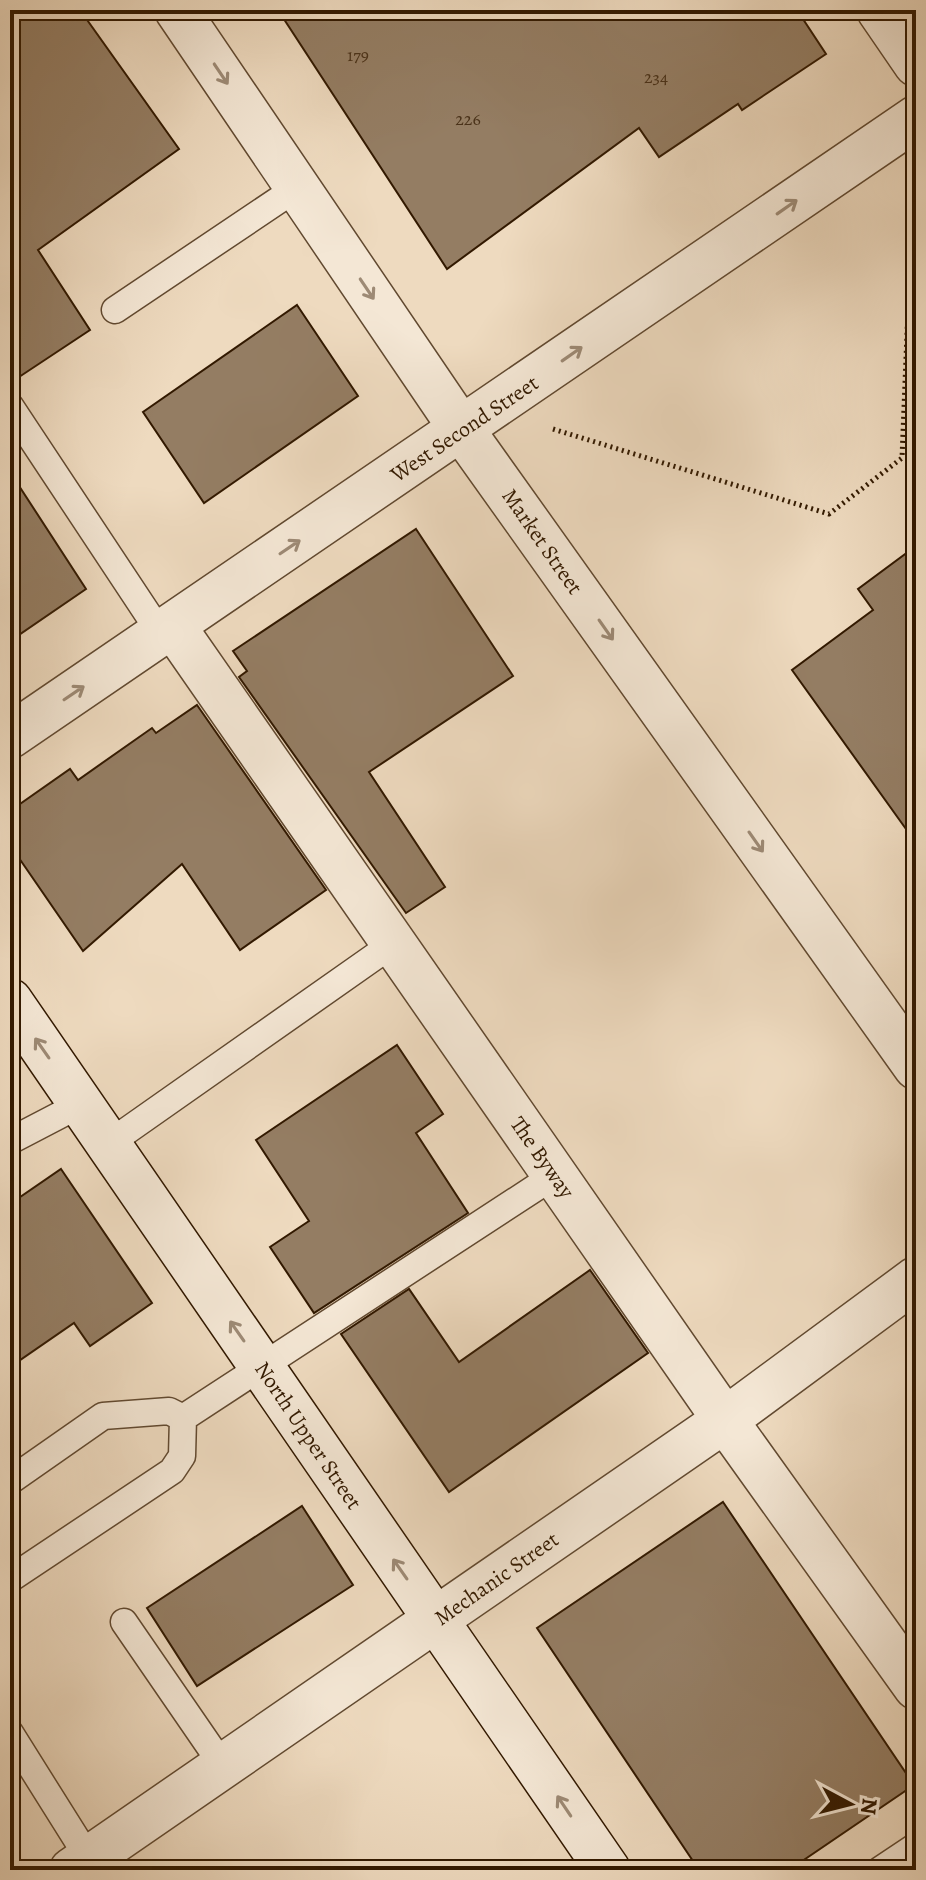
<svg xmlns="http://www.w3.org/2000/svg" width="926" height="1880" font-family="Alegreya,serif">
<rect width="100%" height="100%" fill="#eedabf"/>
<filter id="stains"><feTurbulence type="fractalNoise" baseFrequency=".0025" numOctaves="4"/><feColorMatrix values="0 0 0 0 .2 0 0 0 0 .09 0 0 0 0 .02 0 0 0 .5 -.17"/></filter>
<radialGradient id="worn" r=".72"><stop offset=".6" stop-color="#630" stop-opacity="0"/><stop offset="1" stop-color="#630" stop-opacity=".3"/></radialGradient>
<path fill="#947d63" stroke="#321900" stroke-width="2" d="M 10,10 L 80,10 L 179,149 L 38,250 L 90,330 L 10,383 Z
M 278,10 L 797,10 L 826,54 L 742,110 L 738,104 L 659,157 L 639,128 L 447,269 Z
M 297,305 L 358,396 L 204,503 L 143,412 Z
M 10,472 L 86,589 L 10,641 Z
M 416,529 L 513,676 L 369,772 L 445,887 L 406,913 L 239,677 L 247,671 L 233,651 Z
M 916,546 L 916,843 L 792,670 L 873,610 L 858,589 Z
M 197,705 L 326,890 L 240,950 L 182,864 L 83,951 L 10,845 L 10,811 L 70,769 L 78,780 L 152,728 L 156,733 Z
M 397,1045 L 443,1114 L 416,1133 L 468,1213 L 314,1313 L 270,1247 L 309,1221 L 256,1140 Z
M 61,1169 L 152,1303 L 90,1346 L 74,1323 L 10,1367 L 10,1204 Z
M 590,1270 L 648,1353 L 449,1492 L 341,1334 L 409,1289 L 459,1362 Z
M 723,1502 L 914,1785 L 789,1870 L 699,1870 L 537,1628 Z
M 302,1506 L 353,1585 L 197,1686 L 147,1608 Z"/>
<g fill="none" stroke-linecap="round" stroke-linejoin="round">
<g stroke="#614930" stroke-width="29">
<path id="service" d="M 115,310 L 298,187
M 10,406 L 161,634
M 10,1141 L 81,1104
M 108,1144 L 394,943
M 10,1481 L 103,1416 L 169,1411 L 183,1418
M 10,1579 L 172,1471 L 182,1456 L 183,1418 L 555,1175
M 124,1622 L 223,1766
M 10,1733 L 96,1870
M 880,1870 L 916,1846"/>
</g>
<g stroke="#614930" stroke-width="47">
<path id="minor" d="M 177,10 L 462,430 L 916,1067
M 879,10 L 916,64
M 173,626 L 725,1420 L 916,1687
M 72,1870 L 725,1420 L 916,1279"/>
</g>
<g stroke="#614930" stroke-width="47">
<path id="tertiary" d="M 10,736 L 916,118"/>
</g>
<g stroke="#321900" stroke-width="47">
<path id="secondary" d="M 10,1001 L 608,1870"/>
</g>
<path stroke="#321900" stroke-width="5" stroke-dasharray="2 4" stroke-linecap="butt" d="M 553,429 L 829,514 L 902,458 L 913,185"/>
<use href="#service" stroke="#f4e7d5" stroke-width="26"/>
<use href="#minor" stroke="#f4e7d5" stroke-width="44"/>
<use href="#tertiary" stroke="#f4e7d5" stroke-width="44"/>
<use href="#secondary" stroke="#f4e7d5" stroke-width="44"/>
</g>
<defs><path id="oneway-shaft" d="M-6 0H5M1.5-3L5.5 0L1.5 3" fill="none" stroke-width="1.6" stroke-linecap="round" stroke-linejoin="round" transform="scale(2)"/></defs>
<g stroke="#9d8a75">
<use href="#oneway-shaft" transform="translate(221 74) rotate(56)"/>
<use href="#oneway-shaft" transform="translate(787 207) rotate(-35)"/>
<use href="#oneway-shaft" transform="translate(367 289) rotate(56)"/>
<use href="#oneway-shaft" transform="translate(572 354) rotate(-35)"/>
<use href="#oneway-shaft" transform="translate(290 547) rotate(-34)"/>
<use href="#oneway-shaft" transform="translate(606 630) rotate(55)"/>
<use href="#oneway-shaft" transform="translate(74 693) rotate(-34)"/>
<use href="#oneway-shaft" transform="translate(756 842) rotate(55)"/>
<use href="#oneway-shaft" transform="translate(42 1048) rotate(-125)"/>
<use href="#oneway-shaft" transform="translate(237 1331) rotate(-125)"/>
<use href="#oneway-shaft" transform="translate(400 1569) rotate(-125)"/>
<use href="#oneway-shaft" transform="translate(564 1806) rotate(-124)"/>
</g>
<g text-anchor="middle" stroke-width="8" stroke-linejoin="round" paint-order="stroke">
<g font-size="18" fill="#4a3219">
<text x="358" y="61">179</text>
<text x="656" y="83">234</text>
<text x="468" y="125">226</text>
</g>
<g font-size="22" fill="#321900" stroke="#f4e7d5">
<text transform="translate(464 428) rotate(-34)" y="8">West Second Street</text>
<text transform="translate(543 541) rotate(55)" y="8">Market Street</text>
<text transform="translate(543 1157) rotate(55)" y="8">The Byway</text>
<text transform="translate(309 1435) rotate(56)" y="8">North Upper Street</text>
<text transform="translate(496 1578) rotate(-35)" y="8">Mechanic Street</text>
</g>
</g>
<rect width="926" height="1880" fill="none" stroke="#eedabf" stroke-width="40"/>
<rect x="12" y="12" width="902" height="1856" fill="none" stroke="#321900" stroke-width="4"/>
<rect x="20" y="20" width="886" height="1840" fill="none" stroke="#321900" stroke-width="2"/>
<g transform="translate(850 1804) rotate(97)" stroke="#f4e7d5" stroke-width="6" paint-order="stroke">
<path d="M0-6L14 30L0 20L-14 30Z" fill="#321900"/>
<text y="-12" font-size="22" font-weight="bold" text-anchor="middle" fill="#321900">N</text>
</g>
<rect width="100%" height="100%" filter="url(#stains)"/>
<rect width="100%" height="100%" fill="url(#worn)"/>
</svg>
